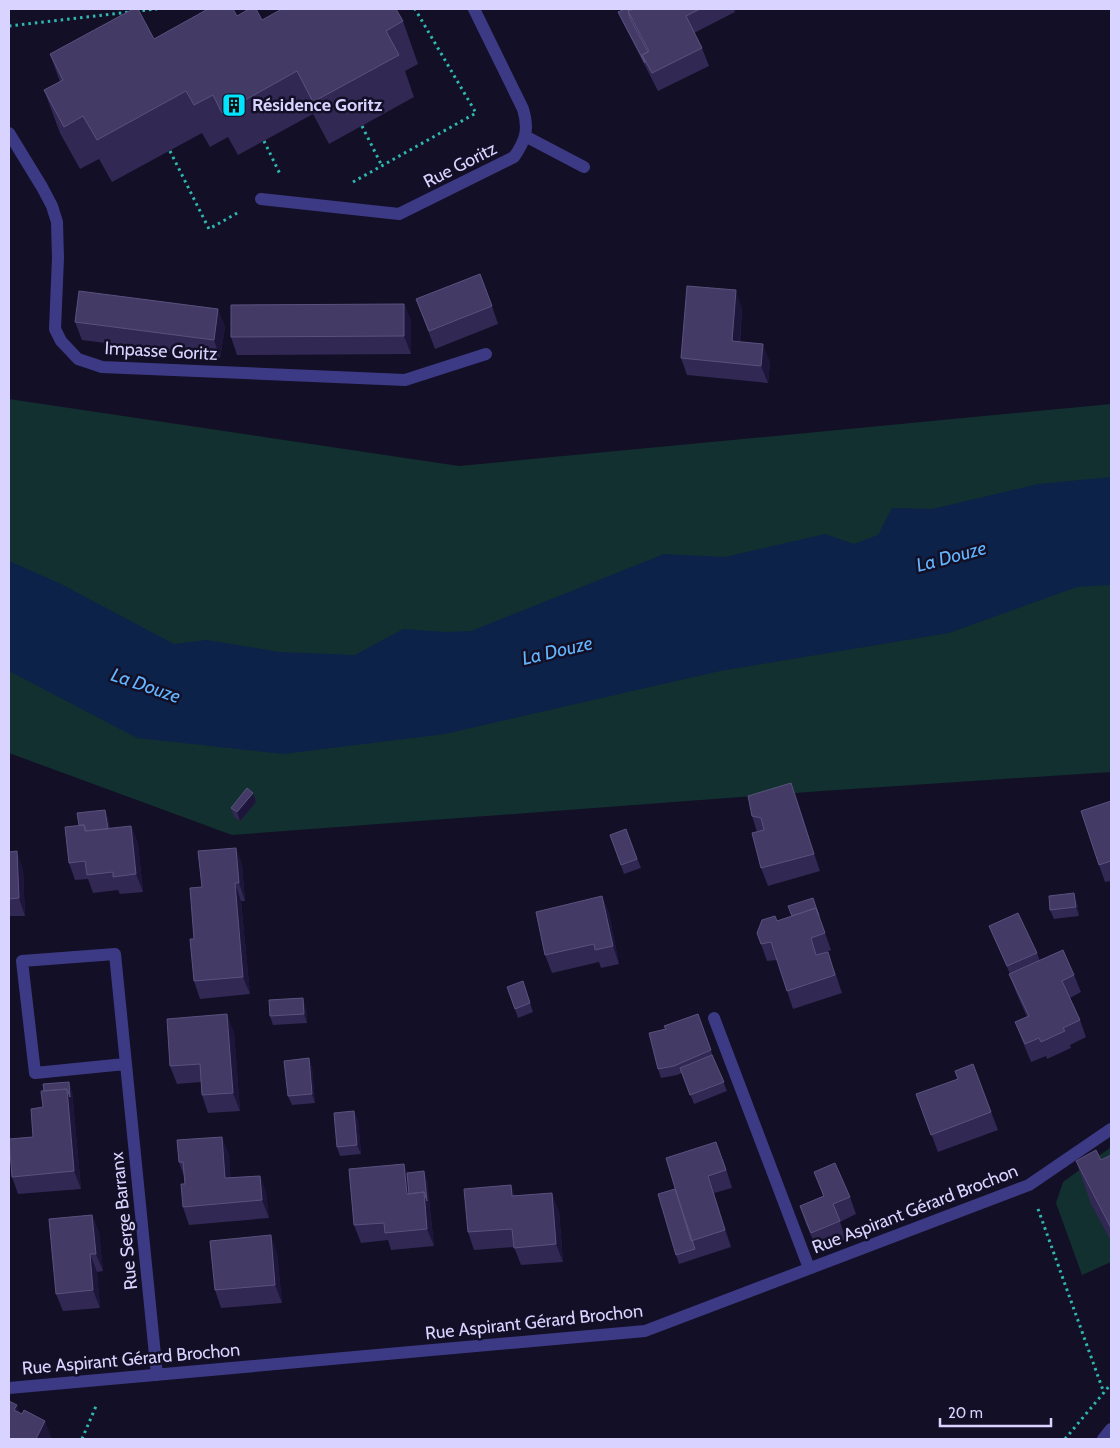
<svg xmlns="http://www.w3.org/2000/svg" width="1120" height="1448" font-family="Cabin,sans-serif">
<rect width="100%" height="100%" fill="#130f26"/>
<path fill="#12302f" d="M 9,399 L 459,466 L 1111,404 L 1111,772 L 822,791 L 232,835 L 9,753 Z
M 1111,1147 L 1111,1262 L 1082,1275 L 1056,1203 L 1063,1182 Z"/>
<path fill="#0c2248" d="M 1111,477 L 1111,585 L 1077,587 L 949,633 L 720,671 L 445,734 L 283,754 L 137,738 L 9,671 L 9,561 L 61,584 L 174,644 L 206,640 L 280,652 L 355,655 L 403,629 L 446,632 L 471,631 L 664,554 L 725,557 L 825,534 L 854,544 L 878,535 L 892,508 L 932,509 L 1038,484 Z"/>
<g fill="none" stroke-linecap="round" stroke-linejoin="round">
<path stroke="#2fb8b0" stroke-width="3" stroke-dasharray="2.5 4" stroke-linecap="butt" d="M 136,11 L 157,9
M 9,26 L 130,12
M 362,126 L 382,166
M 264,141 L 280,174
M 170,151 L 209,229 L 239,212
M 353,182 L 476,113 L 415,9
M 1038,1209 L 1104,1393
M 82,1439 L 96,1406
M 1065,1439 L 1111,1384"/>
<path stroke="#3d3a85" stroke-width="12" d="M 9,133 L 42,187 L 52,206 L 57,222 L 58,258 L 55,329 L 61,341 L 78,359 L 102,367 L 405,380 L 486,354
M 525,136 L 584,167
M 261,199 L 399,214 L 514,157 C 526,140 529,129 523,109 L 474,9
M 714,1018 L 809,1268
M 125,1064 L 35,1073 L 22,961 L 115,954 L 157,1375
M 9,1388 L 645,1331 L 1029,1185 L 1111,1129
M 1103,1439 L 1111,1429"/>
</g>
<path fill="#312854" d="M 625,9 L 734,9 L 735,12 L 694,33 L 702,48 L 709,66 L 658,91 L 622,21 L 618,12 Z
M 237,16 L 262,20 L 403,21 L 418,64 L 405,71 L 414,97 L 329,144 L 313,114 L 238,155 L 228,137 L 210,147 L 202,133 L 112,182 L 99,159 L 80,169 L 60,133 L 44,90 L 60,82 L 50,54 L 154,39 Z
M 416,299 L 492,306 L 498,324 L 435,349 Z
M 404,304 L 411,321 L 411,354 L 237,355 L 231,337 Z
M 742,308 L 740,342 L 770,362 L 768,383 L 687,375 L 681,358 Z
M 218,309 L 225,327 L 220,358 L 82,340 L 75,322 Z
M 791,783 L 820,871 L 768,886 L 761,868 L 757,832 L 752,816 Z
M 253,793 L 256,802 L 240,821 L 234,817 L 231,808 Z
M 1111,801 L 1111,881 L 1105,882 L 1099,865 Z
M 105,810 L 108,819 L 110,829 L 131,826 L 138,844 L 143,892 L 120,894 L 118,890 L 93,893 L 88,879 L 75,880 L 69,863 L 79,825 Z
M 626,829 L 641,868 L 624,874 L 610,835 Z
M 236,848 L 242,866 L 245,901 L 241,901 L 250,994 L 200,999 L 194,981 L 194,939 L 202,887 Z
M 9,852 L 23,869 L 25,916 L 9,916 Z
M 602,896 L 609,914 L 619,964 L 601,968 L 599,962 L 552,973 L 545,955 Z
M 1077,902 L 1079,916 L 1054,919 L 1050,910 Z
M 777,921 L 822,924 L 831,950 L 825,953 L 834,969 L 842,993 L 793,1009 L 777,960 L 767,961 L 757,933 Z
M 989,926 L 1037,953 L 1040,961 L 1074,975 L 1081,992 L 1070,998 L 1080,1020 L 1086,1037 L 1070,1045 L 1071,1048 L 1047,1059 L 1046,1056 L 1031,1062 L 1022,1040 L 1015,1022 L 1027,1017 L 1016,992 L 1009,974 L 1010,974 Z
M 523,981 L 533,1012 L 518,1018 L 507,987 Z
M 306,1007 L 307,1023 L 273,1025 L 270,1016 Z
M 698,1014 L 714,1059 L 727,1091 L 694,1104 L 682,1073 L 677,1075 L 661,1078 L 658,1069 L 665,1029 L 664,1026 Z
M 234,1032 L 240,1111 L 208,1113 L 202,1095 L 201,1082 L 177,1084 L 170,1066 Z
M 309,1058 L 312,1068 L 315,1103 L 292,1105 L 288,1096 Z
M 973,1064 L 998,1130 L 938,1152 L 916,1094 L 958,1079 Z
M 72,1091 L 81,1189 L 18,1194 L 12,1177 L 33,1137 L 43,1107 Z
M 358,1120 L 361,1154 L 340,1156 L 337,1147 Z
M 229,1154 L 230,1178 L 260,1176 L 266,1193 L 269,1218 L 189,1225 L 183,1207 L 185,1184 L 184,1176 L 179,1162 Z
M 1111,1155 L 1111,1241 L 1091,1204 L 1076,1161 L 1101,1160 Z
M 723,1159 L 732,1188 L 714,1193 L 731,1247 L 679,1264 L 676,1255 L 675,1189 Z
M 814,1172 L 850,1197 L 856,1214 L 840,1222 L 846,1239 L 818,1251 L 806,1224 L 800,1206 L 823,1196 Z
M 407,1173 L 427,1180 L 434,1246 L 391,1250 L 388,1240 L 361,1243 L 354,1225 Z
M 511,1185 L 515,1196 L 559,1211 L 563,1262 L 521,1265 L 514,1247 L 474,1250 L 468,1232 Z
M 92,1215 L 99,1233 L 103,1271 L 97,1272 L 100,1308 L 63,1311 L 56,1294 Z
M 277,1253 L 282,1303 L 221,1308 L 215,1290 Z"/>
<path fill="#1d163a" d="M 736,290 L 742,308 L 738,359 L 732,341 Z
M 404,304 L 411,321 L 411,354 L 404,336 Z
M 218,309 L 225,327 L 220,358 L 214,340 Z
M 763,344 L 770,362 L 768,383 L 761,366 Z
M 791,783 L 798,801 L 820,871 L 814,854 Z
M 253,793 L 256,802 L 240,821 L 237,812 Z
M 105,810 L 108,819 L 112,846 L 109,837 Z
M 131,826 L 138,844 L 143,892 L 136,874 Z
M 236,848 L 242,866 L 245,901 L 239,883 Z
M 17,851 L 23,869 L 25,916 L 19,898 Z
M 235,883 L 241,901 L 250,994 L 243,977 Z
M 1074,893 L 1077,902 L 1079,916 L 1076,907 Z
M 602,896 L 609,914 L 619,964 L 613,946 Z
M 303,998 L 306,1007 L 307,1023 L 304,1014 Z
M 227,1014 L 234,1032 L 240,1111 L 233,1093 Z
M 309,1058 L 312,1068 L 315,1103 L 312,1094 Z
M 69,1082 L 72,1091 L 81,1189 L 74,1171 L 67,1089 Z
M 354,1111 L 358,1120 L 361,1154 L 357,1145 Z
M 222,1137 L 229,1154 L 232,1196 L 225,1178 Z
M 404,1164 L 411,1182 L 413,1202 L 407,1194 Z
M 424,1171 L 427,1180 L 430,1210 L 427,1201 Z
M 260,1176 L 266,1193 L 269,1218 L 262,1200 Z
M 708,1176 L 714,1193 L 731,1247 L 725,1230 Z
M 511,1185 L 518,1203 L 512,1196 Z
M 424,1192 L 430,1210 L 434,1246 L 427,1229 Z
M 552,1193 L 559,1211 L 563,1262 L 556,1244 Z
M 92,1215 L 99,1233 L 103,1271 L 96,1254 Z
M 271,1235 L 277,1253 L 282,1303 L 275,1285 Z
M 90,1254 L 97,1272 L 100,1308 L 93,1290 Z
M 17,1405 L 28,1437 L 14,1410 Z
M 45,1421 L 52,1439 L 36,1439 Z"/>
<path fill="#433a66" stroke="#5a527e" d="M 133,9 L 138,9 L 154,39 L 208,9 L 233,9 L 237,16 L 249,9 L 256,9 L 262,20 L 282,9 L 396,9 L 403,21 L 386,31 L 399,55 L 313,102 L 297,71 L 222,113 L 213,95 L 194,105 L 186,91 L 97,140 L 83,116 L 64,127 L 44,90 L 63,80 L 50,54 Z
M 625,9 L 633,9 L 628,11 L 631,20 L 648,52 L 642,55 L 645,63 L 618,12 Z
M 633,9 L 700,9 L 686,16 L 702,48 L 652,73 L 642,55 L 649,51 L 628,11 Z
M 480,274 L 492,306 L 429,331 L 416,299 Z
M 687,286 L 736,290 L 732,341 L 763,344 L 761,366 L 681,358 Z
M 79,291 L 218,309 L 214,340 L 75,322 Z
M 404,304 L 404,336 L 231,337 L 231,305 Z
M 791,783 L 814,854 L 761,868 L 752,833 L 764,830 L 761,818 L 752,816 L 748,796 Z
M 247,788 L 253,793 L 237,812 L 231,808 Z
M 1111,801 L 1111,861 L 1099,865 L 1081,811 Z
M 105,810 L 108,829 L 86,831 L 84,825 L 79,825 L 77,813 Z
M 84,825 L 85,831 L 131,826 L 136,874 L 113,877 L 113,872 L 87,875 L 85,861 L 69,863 L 65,827 Z
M 626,829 L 637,859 L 621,865 L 610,835 Z
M 236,848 L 239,883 L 235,883 L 243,977 L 194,981 L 190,939 L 194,939 L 190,888 L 202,887 L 198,851 Z
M 17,851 L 19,898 L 9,899 L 9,852 Z
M 1074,893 L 1076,907 L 1050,910 L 1049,896 Z
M 602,896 L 613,946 L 595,950 L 594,944 L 545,955 L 536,912 Z
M 813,898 L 819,916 L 816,908 L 792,916 L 788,906 Z
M 816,908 L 825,933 L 811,938 L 816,955 L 828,952 L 835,975 L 787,991 L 771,942 L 761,944 L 757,933 L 762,920 L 775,916 L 777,921 Z
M 1018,913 L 1037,953 L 1007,966 L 989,926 Z
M 1063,950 L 1074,975 L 1062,981 L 1080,1020 L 1063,1028 L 1065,1031 L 1041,1042 L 1039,1038 L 1025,1044 L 1015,1022 L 1029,1016 L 1009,974 Z
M 523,981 L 530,1003 L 515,1009 L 507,987 Z
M 303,998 L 304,1014 L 270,1016 L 269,1000 Z
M 227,1014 L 233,1093 L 202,1095 L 200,1064 L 170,1066 L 167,1019 Z
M 698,1014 L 711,1050 L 674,1066 L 658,1069 L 649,1033 L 666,1029 L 664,1026 Z
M 712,1055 L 724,1082 L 690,1095 L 680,1068 Z
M 309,1058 L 312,1094 L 288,1096 L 284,1061 Z
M 973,1064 L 991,1112 L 931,1135 L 916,1094 L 958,1079 L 955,1071 Z
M 69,1082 L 70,1097 L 67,1089 L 44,1091 L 43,1084 Z
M 67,1089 L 74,1171 L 12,1177 L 9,1139 L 33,1137 L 31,1109 L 43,1107 L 41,1091 Z
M 354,1111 L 357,1145 L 337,1147 L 334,1113 Z
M 222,1137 L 225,1178 L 260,1176 L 262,1200 L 183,1207 L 181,1184 L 185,1184 L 183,1162 L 179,1162 L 177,1140 Z
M 716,1142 L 726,1170 L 708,1176 L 725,1230 L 691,1241 L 666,1158 Z
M 1096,1150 L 1101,1160 L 1111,1155 L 1111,1228 L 1076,1161 Z
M 835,1163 L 850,1197 L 833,1204 L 840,1221 L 811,1233 L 800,1206 L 824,1196 L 814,1172 Z
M 404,1164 L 407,1194 L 424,1192 L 427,1229 L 385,1233 L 384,1223 L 354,1225 L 349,1169 Z
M 424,1171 L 427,1201 L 424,1192 L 409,1194 L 407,1173 Z
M 511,1185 L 512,1196 L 552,1193 L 556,1244 L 514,1248 L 512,1229 L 468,1232 L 464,1189 Z
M 675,1189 L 695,1249 L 676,1255 L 658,1194 Z
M 92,1215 L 96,1254 L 90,1254 L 93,1290 L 56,1294 L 49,1219 Z
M 271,1235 L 275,1285 L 215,1290 L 210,1241 Z
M 9,1401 L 17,1405 L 14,1410 L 22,1414 L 24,1410 L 45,1421 L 36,1439 L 9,1439 Z"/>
<defs>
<g id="building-square" transform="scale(1.25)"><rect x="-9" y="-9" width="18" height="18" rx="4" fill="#00e5ff" stroke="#130f26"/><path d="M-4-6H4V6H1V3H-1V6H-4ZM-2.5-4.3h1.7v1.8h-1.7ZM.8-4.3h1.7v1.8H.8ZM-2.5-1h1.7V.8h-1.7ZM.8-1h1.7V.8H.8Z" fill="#111"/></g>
</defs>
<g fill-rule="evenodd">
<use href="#building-square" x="234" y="105"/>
</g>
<g text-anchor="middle" stroke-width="5" stroke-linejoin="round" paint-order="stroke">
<g font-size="18" font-weight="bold" fill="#d9d4ff" stroke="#130f26" text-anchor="start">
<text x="252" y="111">Résidence Goritz</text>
</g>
<g font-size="18" fill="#d9d4ff" stroke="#130f26">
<text transform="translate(460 165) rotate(-27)" y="6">Rue Goritz</text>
<text transform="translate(161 351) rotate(3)" y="6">Impasse Goritz</text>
<text transform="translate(915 1209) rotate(-21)" y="6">Rue Aspirant Gérard Brochon</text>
<text transform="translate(124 1221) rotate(-96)" y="6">Rue Serge Barranx</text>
<text transform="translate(534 1322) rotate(-6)" y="6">Rue Aspirant Gérard Brochon</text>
<text transform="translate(131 1359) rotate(-5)" y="6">Rue Aspirant Gérard Brochon</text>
</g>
<g font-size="19" font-style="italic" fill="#62b6ff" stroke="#130f26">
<text transform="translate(951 556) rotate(-15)" y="7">La Douze</text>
<text transform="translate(557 650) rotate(-13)" y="7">La Douze</text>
<text transform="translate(146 685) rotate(19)" y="7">La Douze</text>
</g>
</g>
<rect width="1120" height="1448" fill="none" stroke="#d9d4ff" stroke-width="20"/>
<path d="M940 1418v8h111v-8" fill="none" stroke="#d9d4ff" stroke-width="2.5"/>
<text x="948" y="1418" font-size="15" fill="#d9d4ff" stroke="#130f26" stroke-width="4" paint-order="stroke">20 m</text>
</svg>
